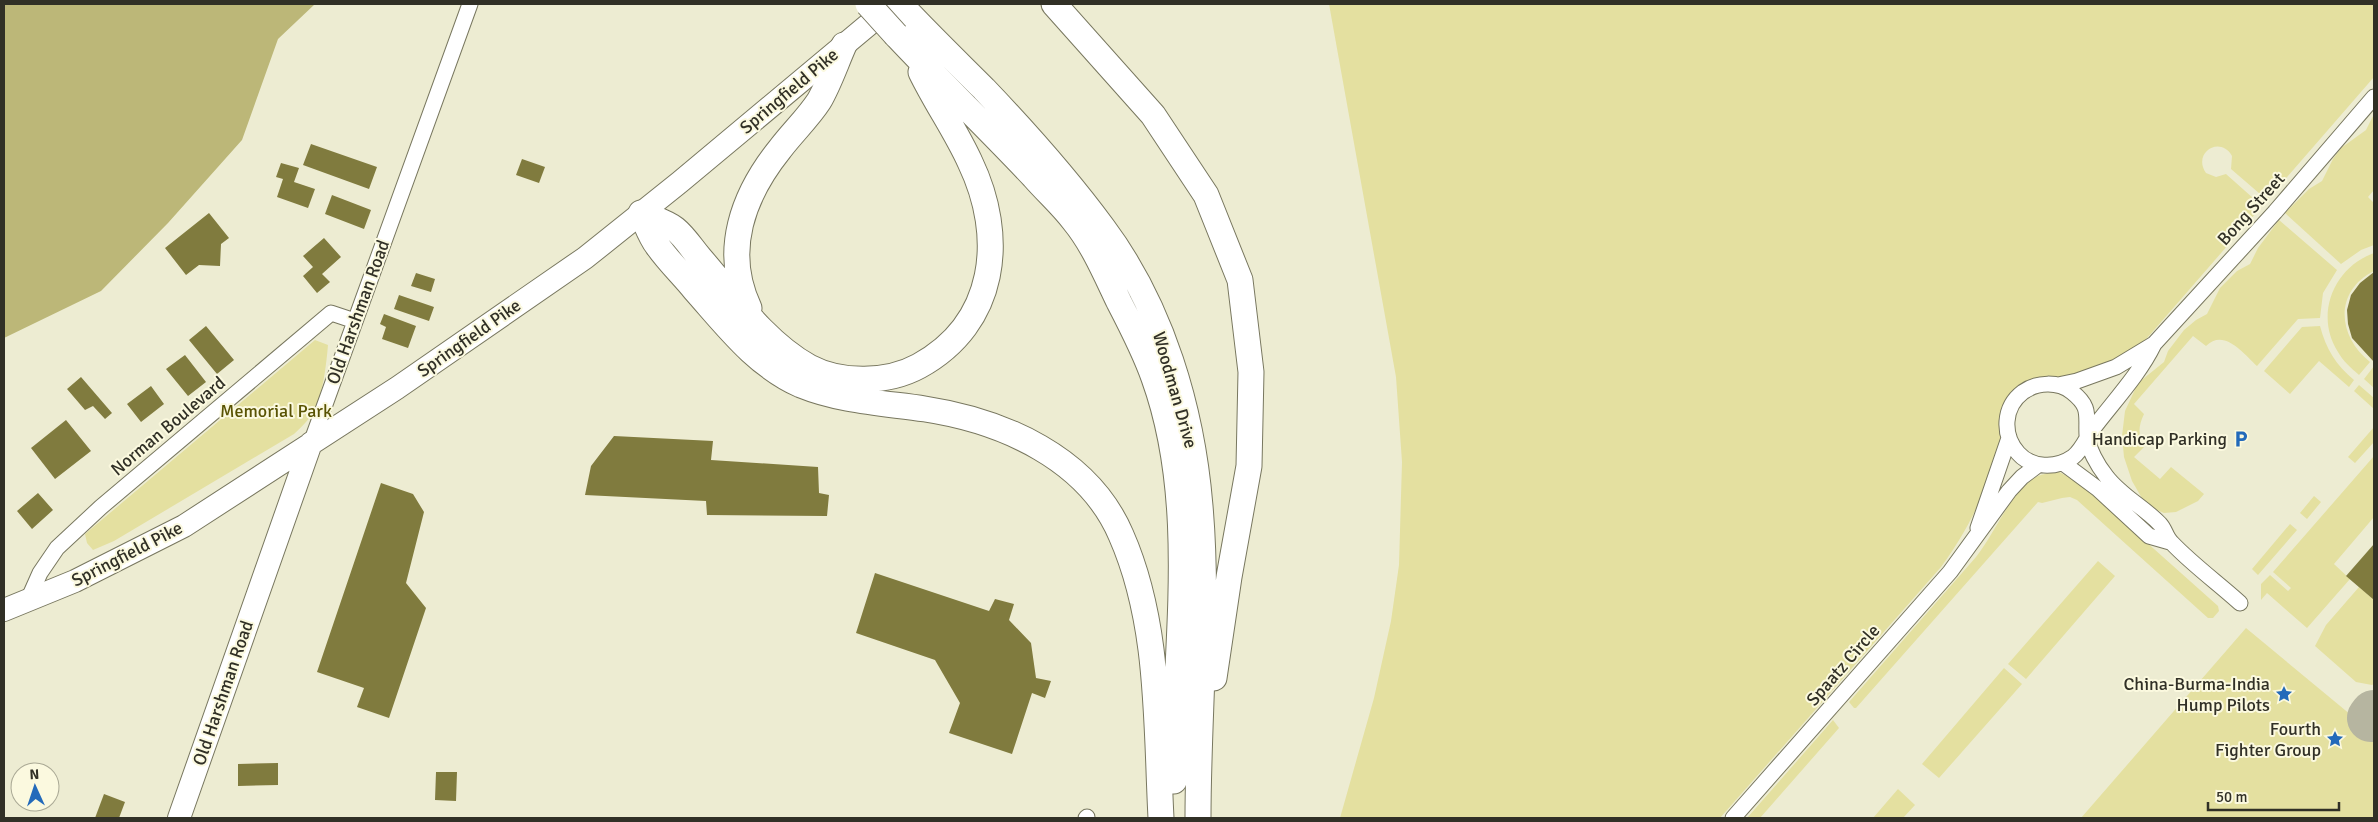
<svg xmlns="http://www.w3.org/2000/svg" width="2378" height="822" font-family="Signika,sans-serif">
<rect width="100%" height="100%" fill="#edecd2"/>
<path fill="#e4e0a0" d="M 1329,4 L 2374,4 L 2374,77 L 2267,200 L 2231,169 L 2232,156 C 2220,135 2192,153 2206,173 L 2216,177 L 2226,174 L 2262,206 L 2141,345 L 2105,366 L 2009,397 C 1999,413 2003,428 1999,445 C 1989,488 1967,532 1941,567 L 1720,818 L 1340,818 L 1374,698 L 1391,621 L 1399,565 L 1402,462 L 1396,377 Z
M 2374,114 L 2374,190 L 2368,197 L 2374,203 L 2374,245 L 2361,250 L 2341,264 L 2285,213 L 2309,189 L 2322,181 L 2333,159 L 2341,148 L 2366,130 Z
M 2279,220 L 2337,270 L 2323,293 L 2320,318 L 2298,319 L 2257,366 C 2243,353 2224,328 2206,346 L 2193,336 L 2134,404 L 2144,414 C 2138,427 2138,434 2144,447 L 2134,457 L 2160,479 L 2171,467 L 2204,494 L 2198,501 L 2176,512 L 2164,513 L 2152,508 L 2143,500 L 2132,481 L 2124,457 L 2122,436 L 2125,411 L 2138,383 L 2164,362 L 2168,351 L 2184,330 L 2196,320 L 2207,314 L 2220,288 L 2237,271 L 2250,264 L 2258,248 Z
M 2374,253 L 2374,271 C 2334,291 2337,336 2370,362 L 2359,375 C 2351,368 2343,361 2338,352 C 2314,315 2334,267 2374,253 Z
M 2320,326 C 2326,349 2336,365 2354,380 L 2349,387 L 2319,361 L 2290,394 L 2264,371 L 2302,327 Z
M 315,340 L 328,345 C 326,367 323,398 310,417 C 306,423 300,428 294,434 L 114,541 L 93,550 L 87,543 L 85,534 Z
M 2374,366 L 2374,388 L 2364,379 Z
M 2359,385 L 2374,398 L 2374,409 L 2354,391 Z
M 2374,427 L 2374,442 L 2355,463 L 2348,457 Z
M 2374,456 L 2374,517 L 2334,564 L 2350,579 L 2307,628 L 2267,593 L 2261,600 L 2261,584 L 2270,575 L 2288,591 L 2291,588 L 2273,572 Z
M 2059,472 L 2080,483 L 2218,606 L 2219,611 L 2213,618 L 2208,618 L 2077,500 L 2070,497 L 2062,498 L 2042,503 L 2038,502 L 1856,708 L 1854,708 L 1849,702 L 1976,557 C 1995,533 2006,501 2030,481 C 2038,474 2049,473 2059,472 Z
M 2314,496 L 2321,502 L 2307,519 L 2300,513 Z
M 2290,524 L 2297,530 L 2258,575 L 2252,569 Z
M 2098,561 L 2115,576 L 2026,679 L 2008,664 Z
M 2359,587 L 2374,600 L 2374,684 L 2372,685 L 2356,682 L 2315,646 L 2326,625 Z
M 2246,628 L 2374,734 L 2374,818 L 2081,818 Z
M 2004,668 L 2022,684 L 1939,778 L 1922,764 Z
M 1833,720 L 1839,728 L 1760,818 L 1747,818 Z
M 1898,789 L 1915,805 L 1903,818 L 1873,818 Z"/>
<path fill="#bcb778" d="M 4,4 L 315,4 L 278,39 L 242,140 L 168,223 L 101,291 L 4,338 Z"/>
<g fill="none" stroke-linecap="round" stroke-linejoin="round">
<path stroke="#b6b5a0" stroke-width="48" d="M 2371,718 L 2374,714"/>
</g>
<path fill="#807b3e" d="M 311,144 L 377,167 L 369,189 L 303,165 Z
M 522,159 L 545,167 L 539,183 L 516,175 Z
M 281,163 L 299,168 L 294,182 L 315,189 L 308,208 L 277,197 L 283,179 L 276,177 Z
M 332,195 L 371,210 L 364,229 L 325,214 Z
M 209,213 L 229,238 L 221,244 L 220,266 L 199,265 L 186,275 L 165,248 Z
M 324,238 L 341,257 L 322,274 L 330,282 L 317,293 L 303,276 L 313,267 L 303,256 Z
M 2374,272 L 2374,362 L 2352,338 L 2348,324 L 2347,310 L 2351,295 L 2360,283 Z
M 416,273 L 435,279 L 431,292 L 411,286 Z
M 399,295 L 434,307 L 429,321 L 394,309 Z
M 384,314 L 416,326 L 408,348 L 382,339 L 386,327 L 380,324 Z
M 206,326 L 234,360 L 217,374 L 189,340 Z
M 185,355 L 206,382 L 188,396 L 166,369 Z
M 81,377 L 112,413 L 105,419 L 93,406 L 85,410 L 67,389 Z
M 151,386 L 164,404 L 141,422 L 127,404 Z
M 66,420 L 91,451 L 55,479 L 31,448 Z
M 614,436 L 713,441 L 711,460 L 818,467 L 819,493 L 829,495 L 827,516 L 707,515 L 706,501 L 585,495 L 591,466 Z
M 381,483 L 413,494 L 424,512 L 406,583 L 426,608 L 389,718 L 357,707 L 364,688 L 317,672 Z
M 38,493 L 53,510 L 32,529 L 17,511 Z
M 2374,544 L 2374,600 L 2346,576 Z
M 875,573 L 989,611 L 995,599 L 1014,604 L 1009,620 L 1031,643 L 1036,678 L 1051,681 L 1045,698 L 1032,693 L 1012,754 L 949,733 L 960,703 L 935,660 L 856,633 Z
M 278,763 L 278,785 L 238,786 L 238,764 Z
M 436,772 L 457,772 L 456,801 L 435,800 Z
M 104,794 L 125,802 L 119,818 L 95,818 Z"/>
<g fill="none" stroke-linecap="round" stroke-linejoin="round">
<g stroke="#78775f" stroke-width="17">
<path id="street" d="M 2154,344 C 2139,375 2113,402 2092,430 C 2086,439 2082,450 2073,457 C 2056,469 2031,468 2018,453 C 2002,435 2003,407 2023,392 C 2037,382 2058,381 2072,392 C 2091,407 2086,415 2087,435 C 2088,449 2098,466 2106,476 C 2121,496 2144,507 2160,524 C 2165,529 2166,538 2172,543 C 2193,565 2218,583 2240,603
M 2058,385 L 2077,381 L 2116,367 L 2154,344 L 2275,212 L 2374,97
M 311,443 L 470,4
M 2063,463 L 2098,489 L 2149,536 L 2170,542
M 1978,528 L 2009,438
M 28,600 L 40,573 L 57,548 L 101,507 L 331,313 L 355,321
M 1086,818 L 1087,817
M 1733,818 L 1950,572 L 2009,491 L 2022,477 L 2038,465"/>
</g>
<g stroke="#78775f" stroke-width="24">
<path id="secondary" d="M 4,610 L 75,581 L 184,526 L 397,388 L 585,258 L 680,182 L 892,5
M 179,818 L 311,443"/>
</g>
<g stroke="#78775f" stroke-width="27">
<path id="primary" d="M 900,4 C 927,33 956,61 984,89 C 1026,133 1067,179 1103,228 C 1162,307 1192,409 1200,506 C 1209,610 1198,715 1198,818
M 1054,4 L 1153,115 L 1206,195 L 1240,280 L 1251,372 L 1249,466 L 1229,577 L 1214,678
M 896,35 C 941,83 989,129 1034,177 C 1047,192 1062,205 1074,221 C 1093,244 1106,275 1119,302 C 1132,327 1145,352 1154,378 C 1200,505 1174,650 1174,781
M 641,213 C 646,223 650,236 657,245 C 668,261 683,275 695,290 C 727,326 756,365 801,385 C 840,401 884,403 925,409 C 1003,421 1088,458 1121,535 C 1160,623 1156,724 1161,818
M 641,213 C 652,218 666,222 675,229 C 685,237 692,249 700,258 C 733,296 764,342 809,367 C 841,384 888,383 919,366 C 997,323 1006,237 970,162 C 956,131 936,103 921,72
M 749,308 C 722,251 743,195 780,149 C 792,133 808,118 819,101 C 829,84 836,63 844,45"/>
</g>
<use href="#street" stroke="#fff" stroke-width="15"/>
<use href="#secondary" stroke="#fff" stroke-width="22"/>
<use href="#primary" stroke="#fff" stroke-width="25"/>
<g stroke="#78775f" stroke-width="27" stroke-linecap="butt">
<path id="primary-bridge" d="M 868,4 L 896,35"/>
</g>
<use href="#primary-bridge" stroke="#fff" stroke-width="25"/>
</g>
<defs>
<g id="parking-bare" transform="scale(1.35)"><path d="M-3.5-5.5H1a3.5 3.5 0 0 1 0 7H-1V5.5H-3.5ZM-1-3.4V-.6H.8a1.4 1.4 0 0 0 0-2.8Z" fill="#236aba" stroke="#fbf9df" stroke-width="2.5" paint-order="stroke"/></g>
<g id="sight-bare" transform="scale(1.35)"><path d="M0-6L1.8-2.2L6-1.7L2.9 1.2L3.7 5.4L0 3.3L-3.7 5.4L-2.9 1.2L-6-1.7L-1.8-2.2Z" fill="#236aba" stroke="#fbf9df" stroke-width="2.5" paint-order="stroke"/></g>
</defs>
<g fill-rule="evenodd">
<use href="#parking-bare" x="2241" y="439"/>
<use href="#sight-bare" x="2284" y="694"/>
<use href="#sight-bare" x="2335" y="739"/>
</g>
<g text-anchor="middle" stroke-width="4" stroke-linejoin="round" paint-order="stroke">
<g font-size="18" fill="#313026" stroke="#fbf9df">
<text transform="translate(789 91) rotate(-40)" y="6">Springfield Pike</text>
<text transform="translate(2251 209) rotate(-48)" y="6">Bong Street</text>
<text transform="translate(358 312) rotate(-70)" y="6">Old Harshman Road</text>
<text transform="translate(469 338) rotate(-35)" y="6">Springfield Pike</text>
<text transform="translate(1175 390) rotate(74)" y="6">Woodman Drive</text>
<text transform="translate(168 426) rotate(-40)" y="6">Norman Boulevard</text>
<text transform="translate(127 554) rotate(-27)" y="6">Springfield Pike</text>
<text transform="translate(1843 665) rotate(-49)" y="6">Spaatz Circle</text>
<text transform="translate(223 693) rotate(-71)" y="6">Old Harshman Road</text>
</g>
<g font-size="18" fill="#595303" stroke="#fbf9df">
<text x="276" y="417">Memorial Park</text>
</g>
<g font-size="18" fill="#313026" stroke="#fbf9df" text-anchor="end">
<text x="2227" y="445">Handicap Parking</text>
<text x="2270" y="690">China-Burma-India<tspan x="2270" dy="21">Hump Pilots</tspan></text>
<text x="2321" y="735">Fourth<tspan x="2321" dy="21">Fighter Group</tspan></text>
</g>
</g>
<rect width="2378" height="822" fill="none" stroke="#313026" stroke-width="10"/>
<g transform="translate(35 787) rotate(357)"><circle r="24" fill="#fbf9df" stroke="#aaa995"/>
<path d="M0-4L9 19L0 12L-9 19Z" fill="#236aba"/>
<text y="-8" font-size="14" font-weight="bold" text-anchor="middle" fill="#313026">N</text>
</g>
<path d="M2208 802v8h131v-8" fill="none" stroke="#313026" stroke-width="2.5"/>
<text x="2216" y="802" font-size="15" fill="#313026" stroke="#fbf9df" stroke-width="4" paint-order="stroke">50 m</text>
</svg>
